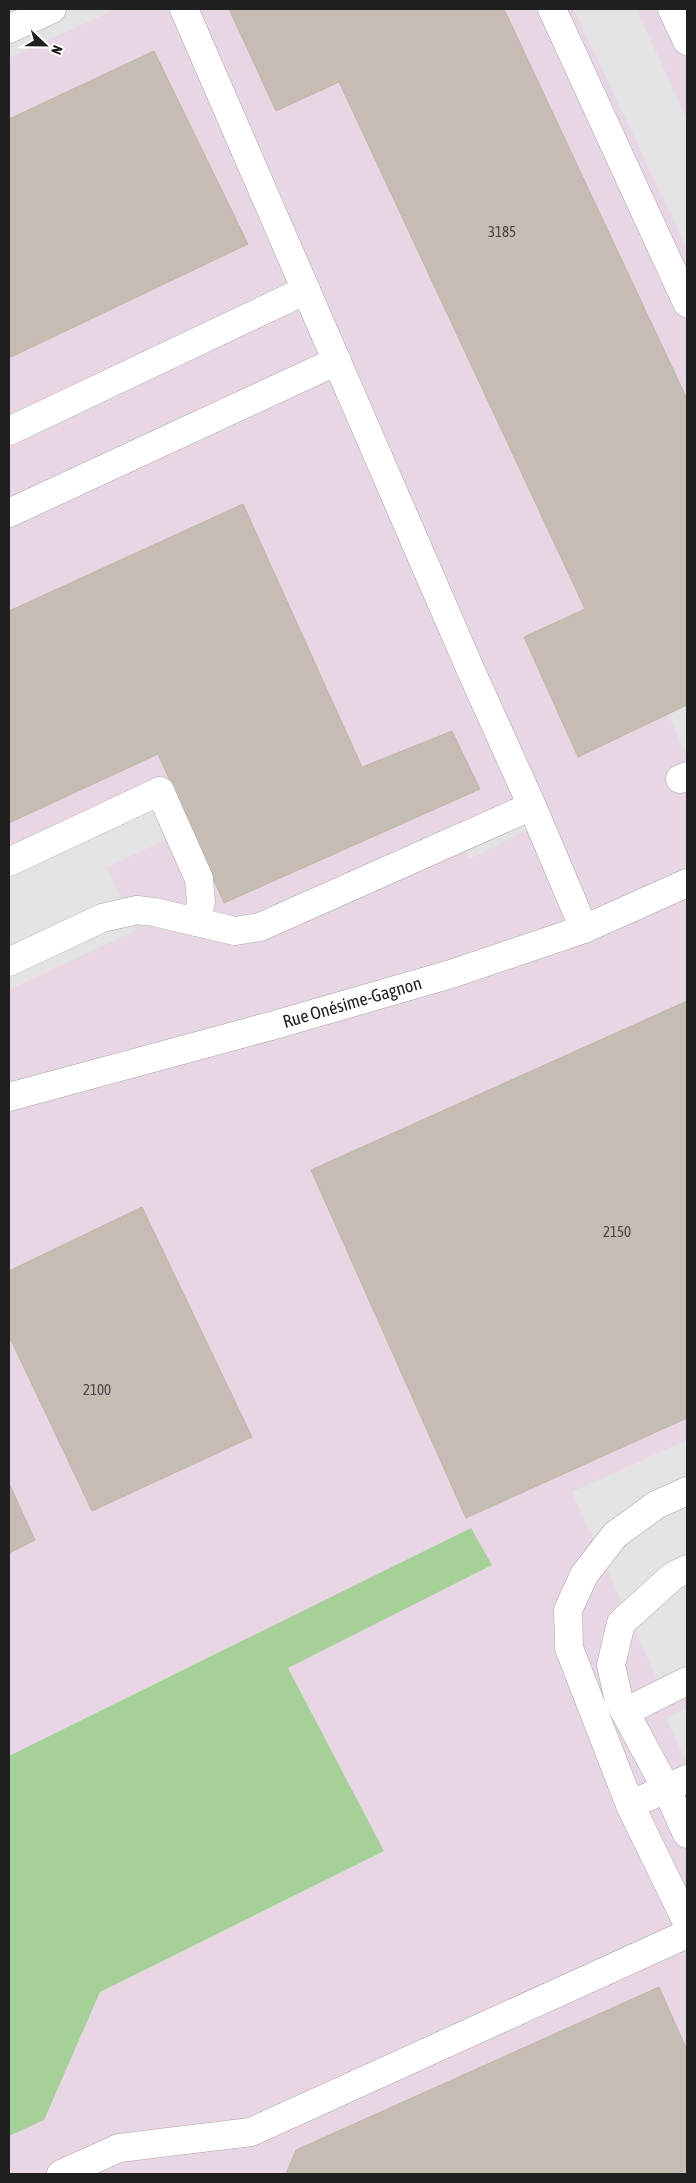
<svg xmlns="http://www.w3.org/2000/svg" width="696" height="2183" font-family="'Asap Condensed',sans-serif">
<rect width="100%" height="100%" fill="#f0ede5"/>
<path fill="#e9d6e5" d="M 9,9 L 687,9 L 687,2174 L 9,2174 Z"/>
<path fill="#a5d198" d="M 471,1528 L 492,1565 L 288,1668 L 384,1851 L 100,1992 L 44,2120 L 9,2136 L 9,1756 Z"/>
<path fill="#e3e3e3" d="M 9,9 L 116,9 L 9,58 Z
M 574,9 L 636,9 L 687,119 L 687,249 Z
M 687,694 L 687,756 L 664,705 Z
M 169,775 L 193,827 L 107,867 L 136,930 L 9,990 L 9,850 Z
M 531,790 L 546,820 L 469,859 L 454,829 Z
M 687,1440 L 687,1681 L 663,1692 L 572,1492 Z
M 687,1708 L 687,1763 L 666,1718 Z"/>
<path fill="#c5bcb4" stroke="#c2b5a6" d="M 229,9 L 504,9 L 687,399 L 687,705 L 578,757 L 524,637 L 585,609 L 339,82 L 276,111 Z
M 154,51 L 248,244 L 9,358 L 9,119 Z
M 243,504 L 362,767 L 452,731 L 480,789 L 224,903 L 158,754 L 9,823 L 9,611 Z
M 687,1001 L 687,1418 L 466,1518 L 311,1170 Z
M 142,1207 L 252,1437 L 92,1511 L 9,1336 L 9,1271 Z
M 9,1483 L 35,1540 L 9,1553 Z
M 659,1987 L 687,2050 L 687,2174 L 286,2174 L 296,2150 Z"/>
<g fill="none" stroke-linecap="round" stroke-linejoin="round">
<g stroke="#a6a6a6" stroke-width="29">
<g id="minor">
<path d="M 184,9 L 472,673 L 532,806"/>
<path d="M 552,9 L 687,303"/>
<path d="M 672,9 L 687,41"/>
<path d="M 9,29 L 52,9"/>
<path d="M 9,431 L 306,290"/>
<path d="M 9,513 L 337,361"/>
<path d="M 680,779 L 687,776"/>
<path d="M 9,862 L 160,791 L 199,879 L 201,902 L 196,922"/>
<path d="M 9,962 L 102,918 L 137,910 L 154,912 L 235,931 L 260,927 L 532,806 L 584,929"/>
<path id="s1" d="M 9,1097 L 271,1026 L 451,974 L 584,929 L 687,883"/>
<path d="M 687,1569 L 673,1576 L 621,1623 L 611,1665 L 619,1701 L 666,1788 L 687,1834"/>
<path d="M 625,1712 L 687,1681"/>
<path d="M 687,1779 L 630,1805 L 687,1922"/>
<path d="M 630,1805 L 569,1648 L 568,1610 L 584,1575 L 615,1535 L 656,1505 L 687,1491"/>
<path d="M 61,2174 L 119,2148 L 251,2132 L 687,1934"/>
</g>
</g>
<use href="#minor" stroke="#fff" stroke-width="28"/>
</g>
<g text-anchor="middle" stroke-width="5" stroke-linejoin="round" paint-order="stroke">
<g font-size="15" fill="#484644">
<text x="502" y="237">3185</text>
<text x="617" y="1237">2150</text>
<text x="97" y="1395">2100</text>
</g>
<g font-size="18" fill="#1f1f1f" stroke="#fff">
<text dy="6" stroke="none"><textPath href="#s1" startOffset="356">Rue Onésime-Gagnon</textPath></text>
</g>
</g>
<rect width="696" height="2183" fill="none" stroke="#1f1f1f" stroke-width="20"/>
<g transform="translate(45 45) rotate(112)" stroke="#ffffff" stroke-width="4" paint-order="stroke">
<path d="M0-4L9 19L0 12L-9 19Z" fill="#1f1f1f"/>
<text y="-8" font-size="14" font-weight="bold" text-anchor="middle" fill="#1f1f1f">N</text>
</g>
</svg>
